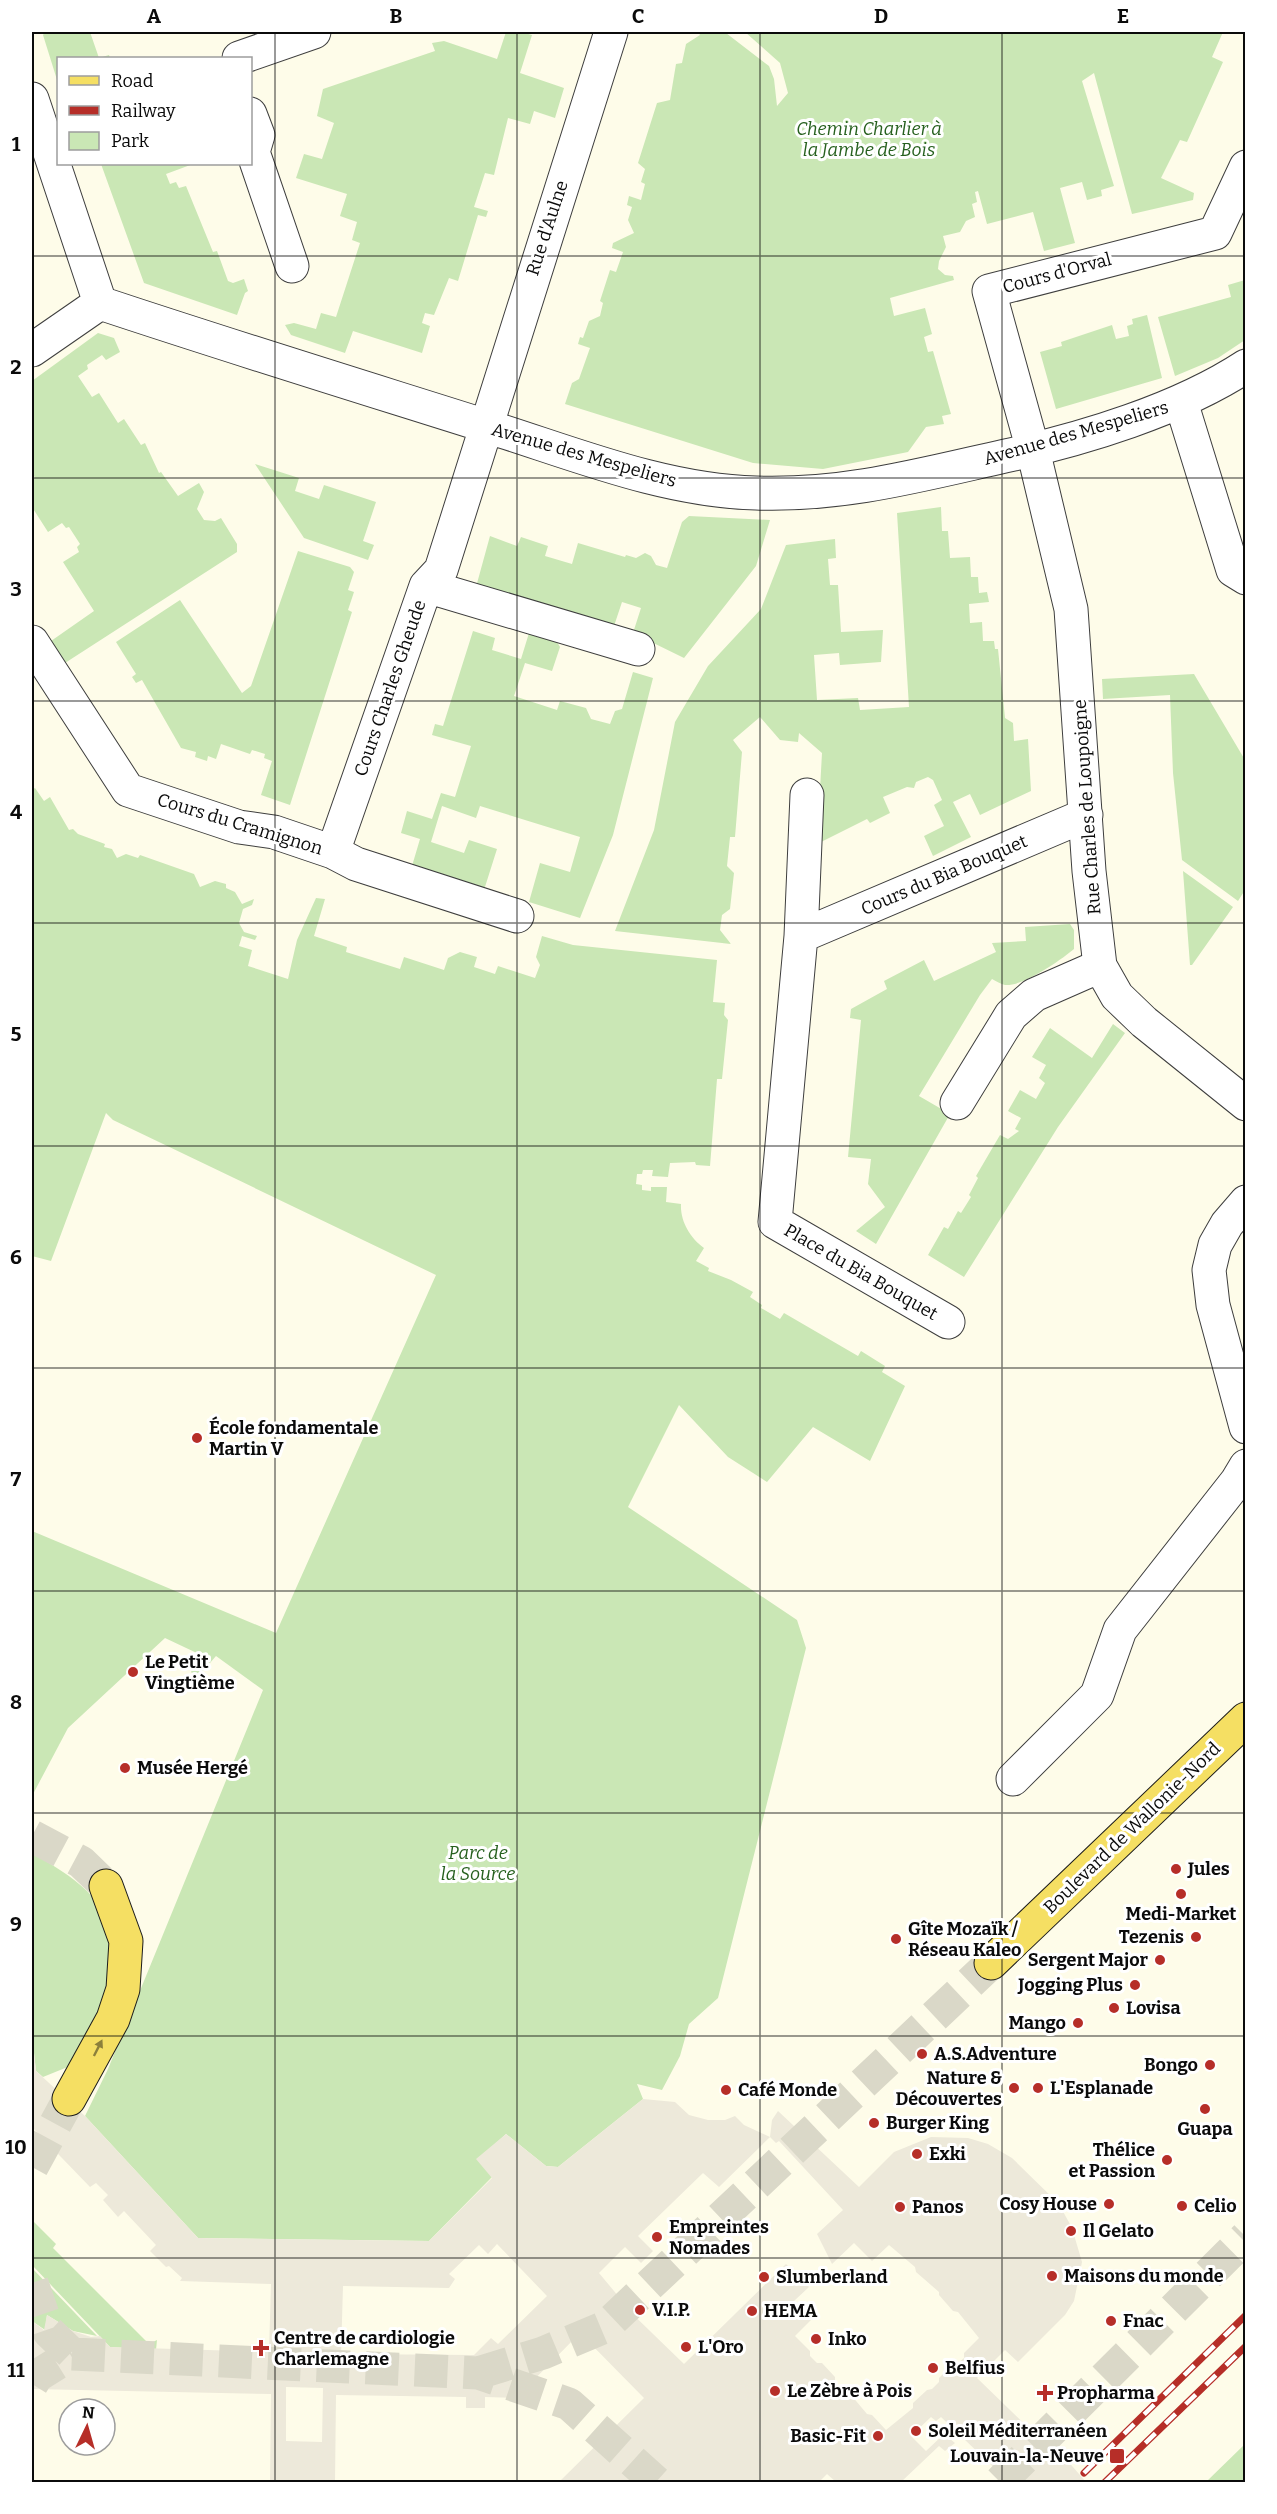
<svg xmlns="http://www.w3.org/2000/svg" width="1277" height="2514" font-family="Bitter,serif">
<rect width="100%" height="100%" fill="#fefce9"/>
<path fill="#cae7b5" d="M 45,32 L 90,32 L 99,58 L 109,55 L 110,58 L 58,58 L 58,83 L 43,35 Z
M 506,32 L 521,32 L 532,35 L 520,73 L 564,88 L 555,118 L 534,111 L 530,124 L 508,118 L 494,175 L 485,173 L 474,207 L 488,211 L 486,217 L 478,215 L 458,281 L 449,278 L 434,315 L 425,313 L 422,323 L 430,326 L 422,353 L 353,331 L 345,353 L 291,335 L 285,325 L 294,323 L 316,329 L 321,313 L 336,317 L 360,243 L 352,240 L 357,222 L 340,216 L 347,194 L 296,178 L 304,154 L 322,159 L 334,123 L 317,116 L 323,89 L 435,51 L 432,43 L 444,41 L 497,59 Z
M 698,32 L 726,33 L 769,66 L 774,79 L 777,106 L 788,93 L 780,63 L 745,32 L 1223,32 L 1212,57 L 1223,62 L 1187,142 L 1180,140 L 1161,178 L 1194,193 L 1193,200 L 1132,214 L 1094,73 L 1082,81 L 1114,186 L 1101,190 L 1102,196 L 1087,200 L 1082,182 L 1060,188 L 1075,243 L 1044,251 L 1033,212 L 987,224 L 978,191 L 975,192 L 977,202 L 972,204 L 975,217 L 966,221 L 960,232 L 943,236 L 946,247 L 939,261 L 938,269 L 945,275 L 953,276 L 954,280 L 890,298 L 894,316 L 925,308 L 932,334 L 924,337 L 928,352 L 933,351 L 951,414 L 942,416 L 944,424 L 926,427 L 908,452 L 823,469 L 753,463 L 565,404 L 572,383 L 579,379 L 590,348 L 578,344 L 580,337 L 583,338 L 589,321 L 600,316 L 603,303 L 600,301 L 610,270 L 616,272 L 623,252 L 612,248 L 613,243 L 634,233 L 628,220 L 632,207 L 627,205 L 629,196 L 641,200 L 645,184 L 641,182 L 645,169 L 638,163 L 657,103 L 670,100 L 676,64 L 682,63 L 686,44 L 700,35 Z
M 101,164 L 193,164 L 166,174 L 170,184 L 176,182 L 179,188 L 186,186 L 213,252 L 217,251 L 228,281 L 233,283 L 244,279 L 248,291 L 245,293 L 237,315 L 144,283 Z
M 1245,280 L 1245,340 L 1218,358 L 1175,376 L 1158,317 L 1231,297 L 1228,285 Z
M 1147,315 L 1162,378 L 1056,409 L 1040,352 L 1062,346 L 1061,342 L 1112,325 L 1116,339 L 1129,336 L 1127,326 L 1133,324 L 1132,319 Z
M 98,333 L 114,338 L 120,352 L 106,360 L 102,355 L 87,365 L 88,369 L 78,376 L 92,397 L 99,393 L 118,423 L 124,419 L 141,445 L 145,443 L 159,473 L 161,472 L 178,496 L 199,483 L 204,492 L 197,509 L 204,520 L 215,521 L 221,518 L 237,544 L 237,552 L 65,663 L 51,641 L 94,611 L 63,562 L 79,552 L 77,547 L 80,544 L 69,527 L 66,528 L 62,523 L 48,532 L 32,507 L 32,480 L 35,478 L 32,472 L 32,381 Z
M 255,464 L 299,478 L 295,491 L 319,499 L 324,485 L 376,502 L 363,541 L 374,545 L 368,560 L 304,538 Z
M 941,507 L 942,531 L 948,531 L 950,558 L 970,557 L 971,577 L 978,577 L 979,593 L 987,592 L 989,602 L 969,604 L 970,623 L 982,622 L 983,641 L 994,641 L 995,649 L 998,649 L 1005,718 L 1013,723 L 1014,741 L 1028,739 L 1031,791 L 980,815 L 970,794 L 953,802 L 971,837 L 933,856 L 924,836 L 944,826 L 934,805 L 942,800 L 933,780 L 928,777 L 916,782 L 914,788 L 907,787 L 883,797 L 890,813 L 870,823 L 867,819 L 817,844 L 822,753 L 799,733 L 798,742 L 780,740 L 760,717 L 733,740 L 742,752 L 735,837 L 730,837 L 727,866 L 734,873 L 730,909 L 722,915 L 720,930 L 731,944 L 615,931 L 654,830 L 675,722 L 708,666 L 761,609 L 786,545 L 835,539 L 836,558 L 828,559 L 830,585 L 838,585 L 841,632 L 883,630 L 881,662 L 840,665 L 839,653 L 814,655 L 817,700 L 858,698 L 860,710 L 909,707 L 897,513 Z
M 689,516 L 770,520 L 756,566 L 684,658 L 633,633 L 641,608 L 622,602 L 614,626 L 476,587 L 490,536 L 517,546 L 521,537 L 548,546 L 545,556 L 572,564 L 578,543 L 625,557 L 626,555 L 636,558 L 645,553 L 651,556 L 656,565 L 667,568 L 682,522 Z
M 298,551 L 350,567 L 354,572 L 348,590 L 354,592 L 348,610 L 352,612 L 290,805 L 261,795 L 272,761 L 264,758 L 265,754 L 252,750 L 250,754 L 221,744 L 216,759 L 208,756 L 207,761 L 195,757 L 196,752 L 181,748 L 142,680 L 136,683 L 132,677 L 136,674 L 116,642 L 180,600 L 242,693 L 251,686 Z
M 473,631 L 495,638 L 492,650 L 521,659 L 529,633 L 557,642 L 560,647 L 552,671 L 525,663 L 514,696 L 557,710 L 560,701 L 586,708 L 591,719 L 610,724 L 615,711 L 622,709 L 633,672 L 653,678 L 613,835 L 580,918 L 529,902 L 540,863 L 570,872 L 580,837 L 480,806 L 476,818 L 442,806 L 431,842 L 464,853 L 469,840 L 497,849 L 484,890 L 412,866 L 420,839 L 401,833 L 407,811 L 432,819 L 441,793 L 455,797 L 471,746 L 432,735 L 435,724 L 443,726 Z
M 1194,674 L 1245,760 L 1245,890 L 1238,901 L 1182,860 L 1173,773 L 1170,695 L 1103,699 L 1102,679 Z
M 35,788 L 44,801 L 50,797 L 69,830 L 73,829 L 78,834 L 105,844 L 104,847 L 112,849 L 117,858 L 126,854 L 138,858 L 140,855 L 194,874 L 200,887 L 215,881 L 226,884 L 226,888 L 235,892 L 242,904 L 254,899 L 252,905 L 243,909 L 239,923 L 244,932 L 257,936 L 255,940 L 242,936 L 239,946 L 252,950 L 248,966 L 288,979 L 297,940 L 316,898 L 325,899 L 314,936 L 347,947 L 346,952 L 400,969 L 404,957 L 444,970 L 448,958 L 460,952 L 477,957 L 474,967 L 495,974 L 498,966 L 535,978 L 540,965 L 536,957 L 542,936 L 573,945 L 717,960 L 713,1002 L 725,1003 L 724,1015 L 728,1020 L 722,1079 L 717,1079 L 710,1166 L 696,1165 L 695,1162 L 670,1163 L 668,1177 L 652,1176 L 653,1170 L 643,1170 L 642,1174 L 637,1174 L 636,1184 L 642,1185 L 642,1190 L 651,1191 L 651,1187 L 667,1187 L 666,1202 L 681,1204 C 680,1221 690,1238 704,1248 L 696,1261 L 709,1268 L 708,1271 L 731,1280 L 753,1292 L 750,1297 L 762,1305 L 761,1308 L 780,1319 L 784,1313 L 858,1356 L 861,1351 L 885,1366 L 882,1372 L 905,1386 L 870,1461 L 813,1427 L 767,1482 L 728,1457 L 679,1405 L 628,1507 L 797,1620 L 806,1648 L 718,1998 L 689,2024 L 680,2056 L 662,2090 L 637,2084 L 643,2099 L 558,2167 L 546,2166 L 506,2134 L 494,2145 L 492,2177 L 429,2241 L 198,2238 L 85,2116 L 108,2069 L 263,1690 L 216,1656 L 197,1678 L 191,1672 L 201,1655 L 165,1638 L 68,1728 L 32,1796 L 32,1531 L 276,1633 L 436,1275 L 113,1120 L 106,1113 L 51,1261 L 32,1256 L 32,790 Z
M 1183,871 L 1233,907 L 1192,965 L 1190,965 Z
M 1070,924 L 1074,930 L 1074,949 C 1061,960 1022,987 1005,985 C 1001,984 996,981 992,979 L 980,995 L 919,1096 L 950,1114 L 876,1244 L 856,1231 L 885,1207 L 868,1184 L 871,1159 L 848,1157 L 861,1020 L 850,1018 L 851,1009 L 887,989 L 884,981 L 924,960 L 934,981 L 996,952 L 992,943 L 1026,941 L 1025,927 Z
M 1113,1024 L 1125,1033 L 1058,1127 L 964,1277 L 928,1255 L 944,1227 L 948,1229 L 958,1211 L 961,1213 L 971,1197 L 969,1195 L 978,1178 L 976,1176 L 1000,1135 L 1008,1139 L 1019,1131 L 1015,1129 L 1021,1118 L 1008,1111 L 1020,1090 L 1036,1099 L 1045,1083 L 1039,1078 L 1046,1065 L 1032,1057 L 1050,1028 L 1092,1058 Z
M 32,1853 C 51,1864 72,1876 88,1892 C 136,1941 99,2014 75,2064 L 43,2077 L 36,2071 L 34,2053 L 32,2053 Z
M 32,2220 L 56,2244 L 53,2248 L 149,2344 L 157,2340 L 156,2350 L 110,2347 L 32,2265 Z
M 32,2268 L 97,2336 L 73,2331 L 47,2315 L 45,2330 L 32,2321 Z
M 1245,2444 L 1245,2482 L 1206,2482 Z"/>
<path fill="#ede9da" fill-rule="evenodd" d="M 32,2053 L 34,2053 L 36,2071 L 85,2116 L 198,2238 L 429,2241 L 492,2178 L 476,2159 L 506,2134 L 546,2166 L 558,2167 L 643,2099 L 675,2102 L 689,2115 L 708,2120 L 725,2120 L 735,2116 L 744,2125 L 770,2137 L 772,2120 L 778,2111 L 859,2187 L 894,2152 L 931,2137 L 968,2138 L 988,2144 L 1012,2158 L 1059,2204 L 1072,2228 L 1082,2262 L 1074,2301 L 1065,2315 L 1018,2362 L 1005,2350 L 977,2378 L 1039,2438 L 1066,2459 L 1086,2482 L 1009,2482 L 941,2417 L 936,2421 L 931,2417 L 911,2436 L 926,2451 L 944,2434 L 955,2443 L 945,2451 L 939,2446 L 901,2482 L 836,2482 L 827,2474 L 819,2482 L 610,2482 L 608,2480 L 605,2482 L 559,2482 L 644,2398 L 580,2333 L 516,2398 L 485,2397 L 485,2408 L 466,2408 L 466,2397 L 336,2395 L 335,2482 L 270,2482 L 271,2394 L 32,2389 L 32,2321 L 44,2330 L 47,2315 L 73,2331 L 91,2337 L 100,2336 L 110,2347 L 269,2352 L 271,2284 L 180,2281 L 182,2278 L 169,2266 L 166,2267 L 150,2251 L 156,2245 L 124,2211 L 118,2217 L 103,2200 L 108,2195 L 96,2183 L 90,2187 L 32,2127 ZM 770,2137 L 776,2143 L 779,2141 L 843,2210 L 817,2234 L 832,2264 L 854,2243 L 872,2261 L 889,2245 L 915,2267 L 916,2272 L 939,2292 L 939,2295 L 953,2311 L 958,2312 L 979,2338 L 964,2353 L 964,2358 L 956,2365 L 953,2364 L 939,2378 L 939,2382 L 932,2389 L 927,2390 L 913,2403 L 913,2408 L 886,2430 L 872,2415 L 867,2414 L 846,2389 L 835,2382 L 835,2377 L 822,2363 L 817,2363 L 810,2356 L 810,2351 L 795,2336 L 812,2319 L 794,2301 L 809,2287 L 786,2264 L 684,2364 L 617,2299 L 619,2297 L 599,2273 L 625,2247 L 641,2263 L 653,2251 L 638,2236 L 703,2173 L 719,2187 ZM 497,2244 L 547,2296 L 498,2344 L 491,2338 L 474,2355 L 341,2354 L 343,2286 L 449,2288 L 455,2279 L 449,2274 L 479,2245 L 488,2254 ZM 286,2387 L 323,2388 L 322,2442 L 286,2441 Z"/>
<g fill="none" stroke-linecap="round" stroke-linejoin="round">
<path stroke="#dad8c8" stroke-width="33" stroke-dasharray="33 16" stroke-linecap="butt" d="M 32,1836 L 81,1862 L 106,1886
M 32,2167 L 69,2099
M 32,2283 L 49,2332 L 72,2354
M 72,2354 L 478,2373 L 569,2404 L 656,2482
M 478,2373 L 543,2353 L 605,2327 L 991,1963
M 32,2384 L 37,2376 L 72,2354
M 1000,2482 L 1246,2237"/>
<g stroke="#3e3e3e" stroke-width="35">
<path id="minor" d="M 239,58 L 314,32
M 32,99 L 100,303
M 250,114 L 258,135 L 253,152 L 292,266
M 1246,167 L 1215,233 L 989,291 L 1033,450 L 1071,609 L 1089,871 L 1100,966 L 1117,996 L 1144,1022 L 1246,1104
M 100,303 C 229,346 359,386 489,427 C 575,454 665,491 756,493 C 844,496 920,475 1005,456 C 1083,439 1179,410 1246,366
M 32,350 L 100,303
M 1181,402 L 1233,570 L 1246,578
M 426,586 L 638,649
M 32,642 L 128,790 L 239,827 L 274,832 L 333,852 L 356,864 L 517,916
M 807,795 L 801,936 L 775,1222 L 948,1322
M 333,852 L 426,586 L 441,570 L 611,32
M 801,936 L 1086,815
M 957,1103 L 1011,1015 L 1034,995 L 1100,966
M 1246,1202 L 1227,1224 L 1215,1245 L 1209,1270 L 1213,1305 L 1246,1427
M 1013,1779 L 1097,1695 L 1120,1630 L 1237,1481 L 1246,1466"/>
</g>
<g stroke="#1c1c1c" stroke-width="35">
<path id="major" d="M 991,1963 L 1246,1719
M 69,2099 L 113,2019 L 123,1989 L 126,1941 L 106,1886"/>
</g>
<use href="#minor" stroke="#fff" stroke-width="33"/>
<use href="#major" stroke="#f5df63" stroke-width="33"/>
<g stroke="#b62e28" stroke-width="7">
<path id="rail" d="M 1084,2473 L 1246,2315
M 1105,2482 L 1246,2346"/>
</g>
<use href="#rail" stroke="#fff" stroke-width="4.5" stroke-dasharray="14" stroke-linecap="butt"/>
</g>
<defs><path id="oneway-solid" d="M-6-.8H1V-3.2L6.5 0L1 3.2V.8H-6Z" transform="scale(1.5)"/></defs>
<use fill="#8c803b" href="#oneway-solid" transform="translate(98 2048) rotate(-63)"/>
<path fill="none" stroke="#0b0b0b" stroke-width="1.5" stroke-opacity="0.55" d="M 275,32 L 275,2482M 517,32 L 517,2482M 760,32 L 760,2482M 1002,32 L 1002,2482M 32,256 L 1246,256M 32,478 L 1246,478M 32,701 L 1246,701M 32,923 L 1246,923M 32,1146 L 1246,1146M 32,1368 L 1246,1368M 32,1591 L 1246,1591M 32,1813 L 1246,1813M 32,2036 L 1246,2036M 32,2258 L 1246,2258"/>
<g fill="#b62e28" stroke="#fff" stroke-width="2">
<circle cx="197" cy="1438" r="6"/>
<circle cx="133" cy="1672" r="6"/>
<circle cx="125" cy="1768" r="6"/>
<circle cx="1176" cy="1869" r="6"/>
<circle cx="1181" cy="1894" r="6"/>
<circle cx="1196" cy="1937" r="6"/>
<circle cx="896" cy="1939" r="6"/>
<circle cx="1160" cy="1960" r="6"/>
<circle cx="1135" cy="1985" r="6"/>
<circle cx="1114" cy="2008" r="6"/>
<circle cx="1078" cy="2023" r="6"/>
<circle cx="922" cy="2054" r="6"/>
<circle cx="1210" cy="2065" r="6"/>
<circle cx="1014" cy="2088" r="6"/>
<circle cx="1038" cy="2088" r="6"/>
<circle cx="726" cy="2090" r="6"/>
<circle cx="1205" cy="2109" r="6"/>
<circle cx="874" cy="2123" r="6"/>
<circle cx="917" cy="2154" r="6"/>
<circle cx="1167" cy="2160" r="6"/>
<circle cx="1109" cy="2204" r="6"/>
<circle cx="1182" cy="2206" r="6"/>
<circle cx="900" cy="2207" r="6"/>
<circle cx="1071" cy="2231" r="6"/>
<circle cx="657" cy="2237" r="6"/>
<circle cx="1052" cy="2276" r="6"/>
<circle cx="764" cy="2277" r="6"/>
<circle cx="640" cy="2310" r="6"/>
<circle cx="752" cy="2311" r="6"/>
<circle cx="1111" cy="2321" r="6"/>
<circle cx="816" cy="2339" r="6"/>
<circle cx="686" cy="2347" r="6"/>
<path d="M258 2339h6v6h6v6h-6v6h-6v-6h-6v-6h6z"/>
<circle cx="933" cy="2368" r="6"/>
<circle cx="775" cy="2391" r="6"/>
<path d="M1042 2384h6v6h6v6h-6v6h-6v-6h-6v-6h6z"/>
<circle cx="916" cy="2431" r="6"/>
<circle cx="878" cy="2436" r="6"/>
<rect x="1109" y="2448" width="16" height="16" rx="3"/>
</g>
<g text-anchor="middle" stroke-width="6" stroke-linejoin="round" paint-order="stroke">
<g font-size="18" font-style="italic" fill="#26601e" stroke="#fff">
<text x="869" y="135">Chemin Charlier à<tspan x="869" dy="21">la Jambe de Bois</tspan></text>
<text x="478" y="1859">Parc de<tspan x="478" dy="21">la Source</tspan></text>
</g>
<g font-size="18" fill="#0b0b0b" stroke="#fff">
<text transform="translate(547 228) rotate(-72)" y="6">Rue d'Aulne</text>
<text transform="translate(1057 273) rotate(-15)" y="6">Cours d'Orval</text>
<text transform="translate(1076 433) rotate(-16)" y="6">Avenue des Mespeliers</text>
<text transform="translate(584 455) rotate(16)" y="6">Avenue des Mespeliers</text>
<text transform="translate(390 688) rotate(-71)" y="6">Cours Charles Gheude</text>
<text transform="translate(1087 807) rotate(-94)" y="6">Rue Charles de Loupoigne</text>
<text transform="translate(240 824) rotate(17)" y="6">Cours du Cramignon</text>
<text transform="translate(944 875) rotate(-23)" y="6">Cours du Bia Bouquet</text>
<text transform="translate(861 1272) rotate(30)" y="6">Place du Bia Bouquet</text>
<text transform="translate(1132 1828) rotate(-44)" y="6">Boulevard de Wallonie-Nord</text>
</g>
<g font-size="18" font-weight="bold" fill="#0b0b0b" stroke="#fff" text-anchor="start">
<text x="209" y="1434">École fondamentale<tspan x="209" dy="21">Martin V</tspan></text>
<text x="145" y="1668">Le Petit<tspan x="145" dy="21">Vingtième</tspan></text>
<text x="137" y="1774">Musée Hergé</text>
<text x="1188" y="1875">Jules</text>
<text x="1181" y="1920" text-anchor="middle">Medi-Market</text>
<text x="908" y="1935">Gîte Mozaïk /<tspan x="908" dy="21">Réseau Kaleo</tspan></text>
<text x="1184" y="1943" text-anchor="end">Tezenis</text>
<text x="1148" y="1966" text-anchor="end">Sergent Major</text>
<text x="1123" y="1991" text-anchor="end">Jogging Plus</text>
<text x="1126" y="2014">Lovisa</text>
<text x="1066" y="2029" text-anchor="end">Mango</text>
<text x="934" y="2060">A.S.Adventure</text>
<text x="1198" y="2071" text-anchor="end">Bongo</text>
<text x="1002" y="2084" text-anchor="end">Nature &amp;<tspan x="1002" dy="21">Découvertes</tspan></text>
<text x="1050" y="2094">L'Esplanade</text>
<text x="738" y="2096">Café Monde</text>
<text x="886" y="2129">Burger King</text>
<text x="1205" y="2135" text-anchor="middle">Guapa</text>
<text x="1155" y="2156" text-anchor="end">Thélice<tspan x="1155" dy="21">et Passion</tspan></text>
<text x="929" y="2160">Exki</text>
<text x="1097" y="2210" text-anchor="end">Cosy House</text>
<text x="1194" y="2212">Celio</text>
<text x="912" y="2213">Panos</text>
<text x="669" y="2233">Empreintes<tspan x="669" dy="21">Nomades</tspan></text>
<text x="1083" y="2237">Il Gelato</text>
<text x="1064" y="2282">Maisons du monde</text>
<text x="776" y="2283">Slumberland</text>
<text x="652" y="2316">V.I.P.</text>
<text x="764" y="2317">HEMA</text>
<text x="1123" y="2327">Fnac</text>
<text x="274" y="2344">Centre de cardiologie<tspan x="274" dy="21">Charlemagne</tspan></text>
<text x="828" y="2345">Inko</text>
<text x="698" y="2353">L'Oro</text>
<text x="945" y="2374">Belfius</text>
<text x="787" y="2397">Le Zèbre à Pois</text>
<text x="1057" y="2399">Propharma</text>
<text x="928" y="2437">Soleil Méditerranéen</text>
<text x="866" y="2442" text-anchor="end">Basic-Fit</text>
<text x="1104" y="2462" text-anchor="end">Louvain-la-Neuve</text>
</g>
</g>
<rect width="1277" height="2514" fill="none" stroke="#ffffff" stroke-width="66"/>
<rect x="57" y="57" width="195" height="108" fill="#ffffff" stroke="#9d9d9d" stroke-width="1.5"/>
<rect x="69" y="76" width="30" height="9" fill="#f5df63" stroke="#9d9d9d" stroke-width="1.5"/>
<text x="111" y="87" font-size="18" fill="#0b0b0b">Road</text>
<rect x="69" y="106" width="30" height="9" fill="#b62e28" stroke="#9d9d9d" stroke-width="1.5"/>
<text x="111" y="117" font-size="18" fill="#0b0b0b">Railway</text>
<rect x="69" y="132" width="30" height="18" fill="#cae7b5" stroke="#9d9d9d" stroke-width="1.5"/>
<text x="111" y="147" font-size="18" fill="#0b0b0b">Park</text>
<g transform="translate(87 2427) rotate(5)"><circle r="28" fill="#ffffff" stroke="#9d9d9d" stroke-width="1.5"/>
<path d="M0-4.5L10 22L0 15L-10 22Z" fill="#b62e28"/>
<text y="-9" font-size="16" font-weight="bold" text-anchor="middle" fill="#0b0b0b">N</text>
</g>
<rect x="33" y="33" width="1211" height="2448" fill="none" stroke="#0b0b0b" stroke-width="2"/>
<g font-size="20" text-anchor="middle" font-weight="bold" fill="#0b0b0b">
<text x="154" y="23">A</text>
<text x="396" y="23">B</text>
<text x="638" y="23">C</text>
<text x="881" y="23">D</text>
<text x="1123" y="23">E</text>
<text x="16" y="151">1</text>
<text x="16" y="374">2</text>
<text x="16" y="596">3</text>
<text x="16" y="819">4</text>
<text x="16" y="1041">5</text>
<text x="16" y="1264">6</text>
<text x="16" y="1486">7</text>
<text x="16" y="1709">8</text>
<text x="16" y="1931">9</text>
<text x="16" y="2154">10</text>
<text x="16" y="2377">11</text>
</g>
</svg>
